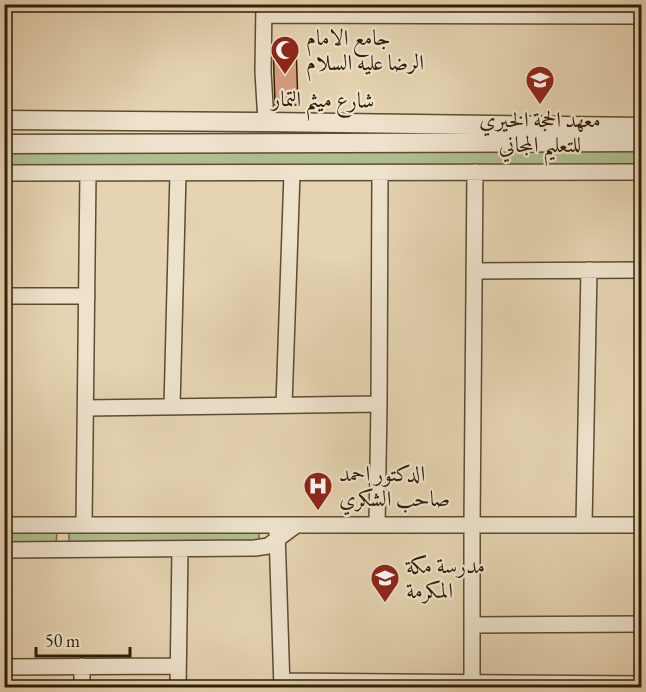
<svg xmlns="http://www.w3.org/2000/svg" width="646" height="692" font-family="'EB Garamond',Amiri,serif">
<rect width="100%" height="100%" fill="#e5d3b1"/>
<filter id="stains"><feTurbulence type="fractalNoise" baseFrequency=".00333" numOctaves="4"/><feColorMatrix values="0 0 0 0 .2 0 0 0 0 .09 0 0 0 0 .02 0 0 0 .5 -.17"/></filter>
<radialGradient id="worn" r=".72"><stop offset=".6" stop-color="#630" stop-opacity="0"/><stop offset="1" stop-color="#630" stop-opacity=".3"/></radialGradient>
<path fill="#b0be8f" stroke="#706e4a" stroke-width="1.5" d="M 641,147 L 642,168 L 5,169 L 4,148 Z
M 5,529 L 57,529 L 56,547 L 5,547 Z
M 259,529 L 259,545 L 69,546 L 69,530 Z"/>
<path fill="#d79e7f" stroke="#301f06" stroke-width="1.5" d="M 273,44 L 296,45 L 298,105 L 275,105 Z"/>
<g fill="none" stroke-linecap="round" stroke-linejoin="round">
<g stroke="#5d4c31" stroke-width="18">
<path id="minor" d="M 264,4 L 263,72 L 266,122
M 264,15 L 642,16
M 4,173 L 642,172
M 474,271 L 642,270
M 4,296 L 87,296
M 379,404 L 380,173
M 284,405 L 292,173
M 172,407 L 178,173
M 86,408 L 379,404 L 377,525
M 4,525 L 642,525
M 84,525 L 88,173
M 584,525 L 589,270
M 277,532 L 282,688
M 4,550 L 255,548 L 268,546 L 295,526
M 474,625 L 642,624
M 82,666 L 82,688
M 4,667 L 178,666
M 282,681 L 642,684
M 472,683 L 472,525 L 475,172
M 178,688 L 180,550"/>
</g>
<g stroke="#5d4c31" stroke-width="21">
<path id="tertiary" d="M 4,120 L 266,122 L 642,127
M 4,144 L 642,142"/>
</g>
<use href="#minor" stroke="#eee2cc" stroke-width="15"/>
<use href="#tertiary" stroke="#eee2cc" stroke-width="18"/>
</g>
<defs>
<g id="mosque-pin" transform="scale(1.5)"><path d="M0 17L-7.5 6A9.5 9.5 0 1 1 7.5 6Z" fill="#8f2418" stroke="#eee2cc"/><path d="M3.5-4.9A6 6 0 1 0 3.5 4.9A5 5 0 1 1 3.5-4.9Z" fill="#fff"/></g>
<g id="school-pin" transform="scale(1.5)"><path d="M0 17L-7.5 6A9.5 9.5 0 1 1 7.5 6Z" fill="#8f2418" stroke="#eee2cc"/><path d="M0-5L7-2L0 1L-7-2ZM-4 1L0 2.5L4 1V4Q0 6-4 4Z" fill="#fff"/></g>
<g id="hospital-pin" transform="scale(1.5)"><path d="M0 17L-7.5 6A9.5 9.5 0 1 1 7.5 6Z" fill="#8f2418" stroke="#eee2cc"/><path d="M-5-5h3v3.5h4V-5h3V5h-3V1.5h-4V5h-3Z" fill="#fff"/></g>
</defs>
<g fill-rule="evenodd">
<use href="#mosque-pin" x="285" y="50"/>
<use href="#school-pin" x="540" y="80"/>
<use href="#hospital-pin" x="318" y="486"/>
<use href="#school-pin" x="385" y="578"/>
</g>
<g text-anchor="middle" stroke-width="4.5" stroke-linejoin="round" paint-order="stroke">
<g font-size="22" fill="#301f06" stroke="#eee2cc" text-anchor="start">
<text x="306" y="45">جامع الامام<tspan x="306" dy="25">الرضا عليه السلام</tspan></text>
<text x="540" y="127" text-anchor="middle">معهد الحجة الخيري<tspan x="540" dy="25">للتعليم المجاني</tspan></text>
<text x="339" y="481">الدكتور احمد<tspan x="339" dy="25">صاحب الشكري</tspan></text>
<text x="406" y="573">مدرسة مكة<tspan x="406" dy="25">المكرمة</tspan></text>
</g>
<g font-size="22" fill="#301f06" stroke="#eee2cc">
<text transform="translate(323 99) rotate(1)" y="8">شارع ميثم التمار</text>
</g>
</g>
<rect width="646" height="692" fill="none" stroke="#e5d3b1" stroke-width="24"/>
<rect x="6" y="6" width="634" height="680" fill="none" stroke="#301f06" stroke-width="3"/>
<rect x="12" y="12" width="622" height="668" fill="none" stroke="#301f06" stroke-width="1.5"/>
<path d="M36 647v9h94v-9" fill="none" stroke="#301f06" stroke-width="3"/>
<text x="45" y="647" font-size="18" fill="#301f06" stroke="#eee2cc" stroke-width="4.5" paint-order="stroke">50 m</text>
<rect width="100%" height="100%" filter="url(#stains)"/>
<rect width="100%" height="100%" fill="url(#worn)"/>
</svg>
